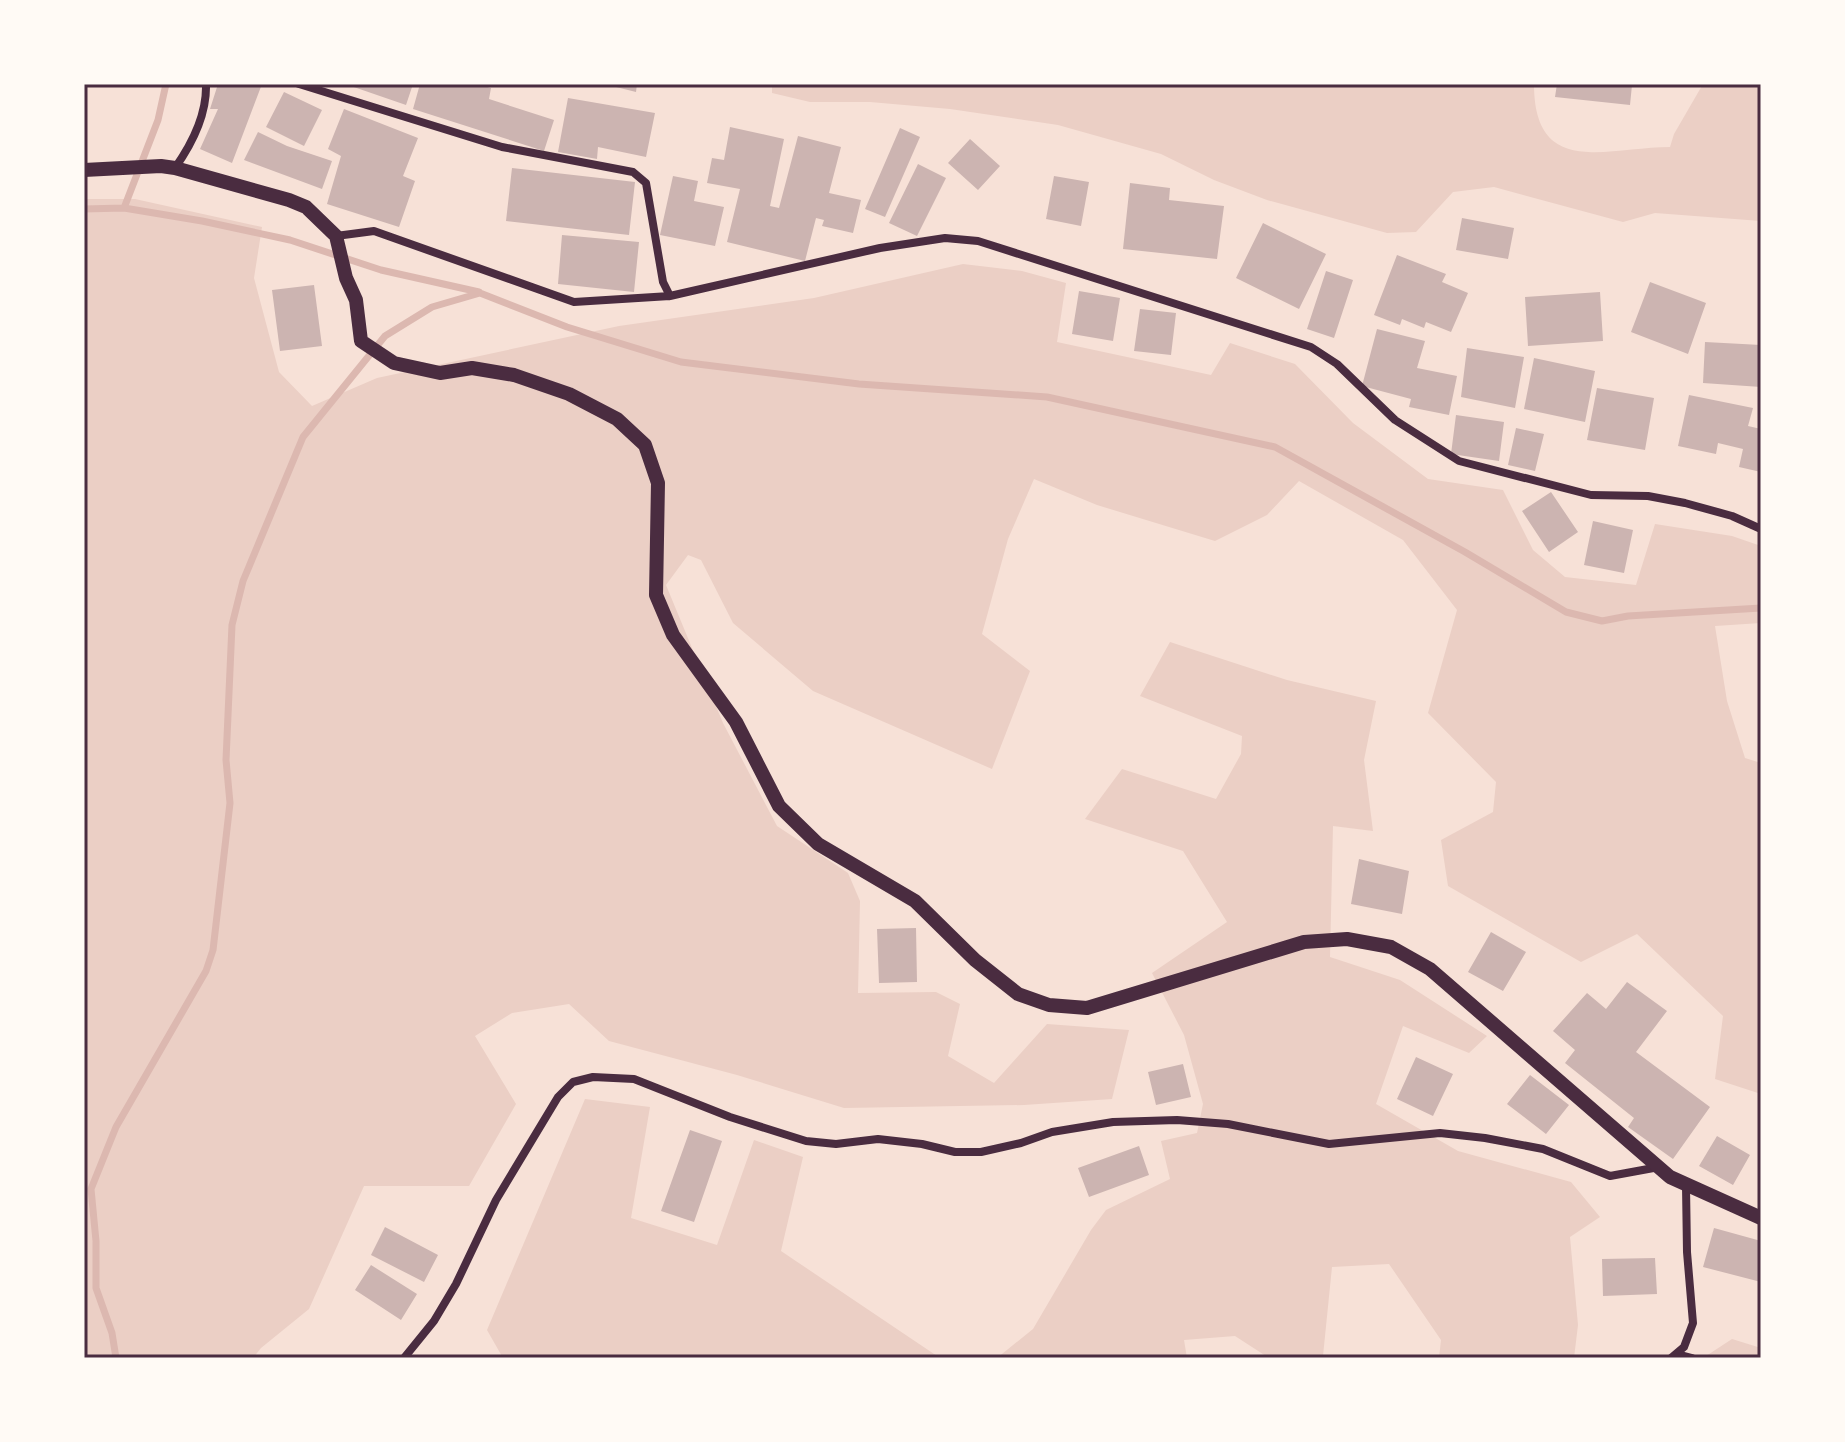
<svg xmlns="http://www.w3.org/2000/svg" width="1845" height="1442" font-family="'Fira Sans Condensed',sans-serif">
<rect width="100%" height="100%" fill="#f7e1d7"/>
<path fill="#ebcfc5" d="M 772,84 L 1534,84 C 1534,179 1608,147 1670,147 L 1674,134 L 1703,84 L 1761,84 L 1761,221 L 1655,213 L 1623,222 L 1494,187 L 1453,192 L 1416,232 L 1387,233 L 1267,200 L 1214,180 L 1161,154 L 1058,125 L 950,109 L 870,102 L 810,102 L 772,93 Z
M 84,199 L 135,199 L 262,227 L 254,278 L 279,372 L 312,406 L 377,378 L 619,326 L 814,298 L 963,264 L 1022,271 L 1066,283 L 1057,342 L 1211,375 L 1230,343 L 1295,364 L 1353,423 L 1428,479 L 1503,490 L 1533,550 L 1565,577 L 1636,585 L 1655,524 L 1732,536 L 1761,546 L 1761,623 L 1715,626 L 1727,701 L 1745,758 L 1761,763 L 1761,1094 L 1715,1079 L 1723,1016 L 1637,934 L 1581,962 L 1448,886 L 1441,840 L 1493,812 L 1496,782 L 1428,713 L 1457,610 L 1403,540 L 1299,481 L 1267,515 L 1215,541 L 1097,505 L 1034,479 L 1008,539 L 982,634 L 1030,671 L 992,769 L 813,691 L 733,623 L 701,560 L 688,555 L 666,585 L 723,723 L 777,826 L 848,873 L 860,901 L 858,993 L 936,992 L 960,1004 L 948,1056 L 994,1083 L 1047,1024 L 1129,1030 L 1112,1099 L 1024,1105 L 844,1108 L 737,1075 L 609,1041 L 569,1004 L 512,1013 L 475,1036 L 516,1104 L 469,1186 L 364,1186 L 309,1309 L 261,1348 L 253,1358 L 84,1358 Z
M 1170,642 L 1287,680 L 1376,701 L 1364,760 L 1373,831 L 1333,826 L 1330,957 L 1400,980 L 1487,1036 L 1469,1053 L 1403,1026 L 1376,1104 L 1458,1151 L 1571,1182 L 1600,1217 L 1570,1237 L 1578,1325 L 1574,1358 L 1439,1358 L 1441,1340 L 1389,1264 L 1332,1267 L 1323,1356 L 1269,1358 L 1235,1336 L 1184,1340 L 1187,1358 L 997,1358 L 1033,1329 L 1091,1230 L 1106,1210 L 1170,1179 L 1161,1141 L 1197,1133 L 1203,1104 L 1184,1035 L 1152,973 L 1227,922 L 1183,851 L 1085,819 L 1122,769 L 1216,799 L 1241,754 L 1242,736 L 1140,696 Z
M 585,1099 L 650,1107 L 631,1218 L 717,1245 L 754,1140 L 803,1157 L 781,1251 L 940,1358 L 503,1358 L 487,1330 Z
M 1732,1339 L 1761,1348 L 1761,1358 L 1703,1358 Z"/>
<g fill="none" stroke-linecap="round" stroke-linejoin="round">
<path stroke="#dcb8b0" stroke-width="7" d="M 124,208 L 158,120 L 166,84
M 84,209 L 124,208 L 202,221 L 290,240 L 381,270 L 479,292
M 116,1358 L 112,1333 L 96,1288 L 96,1241 L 91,1189 L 116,1127 L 206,971 L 213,950 L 230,803 L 226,760 L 232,625 L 243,581 L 303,437 L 385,336 L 432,307 L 480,293 L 567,327 L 681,362 L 859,384 L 1047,397 L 1275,447 L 1465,552 L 1566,612 L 1602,621 L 1628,616 L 1761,608"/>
</g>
<path fill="#ccb4b1" d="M 218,84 L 262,84 L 232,163 L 200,149 L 218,109 L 210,109 Z
M 345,84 L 413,84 L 406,105 Z
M 420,84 L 476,84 L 491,88 L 489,99 L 554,120 L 544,151 L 413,109 Z
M 604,84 L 637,84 L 636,92 Z
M 1557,84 L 1632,85 L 1630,105 L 1555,97 Z
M 284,92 L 322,110 L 304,146 L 266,127 Z
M 568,98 L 655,113 L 646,157 L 598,147 L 597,159 L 558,152 Z
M 344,109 L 418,138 L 403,176 L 415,181 L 399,227 L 327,204 L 341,156 L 328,149 Z
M 730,127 L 784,139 L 770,206 L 779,208 L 798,136 L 841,147 L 829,193 L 861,200 L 853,233 L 822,226 L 824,220 L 816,218 L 805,261 L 727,242 L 740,189 L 707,183 L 712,158 L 724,160 Z
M 900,128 L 920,137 L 885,217 L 865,209 Z
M 258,132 L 287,146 L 332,161 L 322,189 L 244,160 Z
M 970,139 L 1000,166 L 978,190 L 948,163 Z
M 918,164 L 946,178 L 917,236 L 889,223 Z
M 512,168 L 635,182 L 629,235 L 506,221 Z
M 673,176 L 698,181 L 694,201 L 724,207 L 715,246 L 660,235 Z
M 1054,176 L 1089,182 L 1081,226 L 1046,219 Z
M 1130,183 L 1170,188 L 1169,200 L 1224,206 L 1217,259 L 1123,249 Z
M 1462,218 L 1514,228 L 1508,259 L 1456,250 Z
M 1263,223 L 1326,254 L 1299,309 L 1236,278 Z
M 562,235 L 639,242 L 634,292 L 558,284 Z
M 1397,255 L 1446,274 L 1442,282 L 1468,293 L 1451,332 L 1426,322 L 1424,328 L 1402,319 L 1400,325 L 1374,315 Z
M 1326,271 L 1353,280 L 1334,338 L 1307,329 Z
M 1650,282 L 1706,303 L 1688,354 L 1631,332 Z
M 314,285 L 322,346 L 280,351 L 272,290 Z
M 1079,291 L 1120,298 L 1113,341 L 1072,334 Z
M 1600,292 L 1603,341 L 1528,346 L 1525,297 Z
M 1140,309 L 1176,313 L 1171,355 L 1134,351 Z
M 1377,329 L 1425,341 L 1417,368 L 1457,376 L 1449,415 L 1409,407 L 1411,399 L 1362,386 Z
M 1705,342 L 1761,345 L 1761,387 L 1703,383 Z
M 1467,348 L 1524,357 L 1515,408 L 1461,397 Z
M 1534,358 L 1595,371 L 1585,422 L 1524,409 Z
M 1597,388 L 1654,398 L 1645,450 L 1587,440 Z
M 1689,395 L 1753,408 L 1748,426 L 1761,429 L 1761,472 L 1739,467 L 1743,449 L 1718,443 L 1716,454 L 1678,446 Z
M 1456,415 L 1504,422 L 1499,461 L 1451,454 Z
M 1516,428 L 1544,434 L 1535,471 L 1508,465 Z
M 1551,492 L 1578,532 L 1549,552 L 1522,511 Z
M 1593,521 L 1633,530 L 1624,573 L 1584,565 Z
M 1359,859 L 1409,871 L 1402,914 L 1351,904 Z
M 916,928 L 917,982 L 879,983 L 877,929 Z
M 1491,932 L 1526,952 L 1503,991 L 1468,972 Z
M 1627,982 L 1667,1011 L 1636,1052 L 1710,1107 L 1673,1159 L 1628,1127 L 1634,1118 L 1565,1063 L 1575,1050 L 1553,1031 L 1587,993 L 1606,1009 Z
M 1416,1057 L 1453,1074 L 1433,1116 L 1397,1099 Z
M 1183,1064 L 1191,1097 L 1156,1105 L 1148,1072 Z
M 1530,1075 L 1569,1105 L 1546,1134 L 1507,1104 Z
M 690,1130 L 722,1141 L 694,1222 L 661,1211 Z
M 1717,1136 L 1750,1155 L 1733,1185 L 1699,1166 Z
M 1139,1146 L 1149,1175 L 1089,1197 L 1078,1168 Z
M 385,1227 L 438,1255 L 424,1282 L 371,1255 Z
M 1714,1228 L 1761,1241 L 1761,1282 L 1703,1267 Z
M 1655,1258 L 1657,1294 L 1603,1296 L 1602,1259 Z
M 371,1265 L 417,1294 L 401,1320 L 355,1290 Z"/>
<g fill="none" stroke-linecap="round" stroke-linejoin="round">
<path stroke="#4a2c40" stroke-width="8" d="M 299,84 L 502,147 L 633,172 L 646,183 L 663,282 L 670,296
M 175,168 C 192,144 207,115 206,84
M 336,236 L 374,231 L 574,302 L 670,296 L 880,248 L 945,238 L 978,241 L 1311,347 L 1337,364 L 1395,420 L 1459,461 L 1591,495 L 1648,496 L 1685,503 L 1732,516 L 1761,529
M 1677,1354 L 1692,1358
M 404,1358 L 434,1321 L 456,1284 L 496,1200 L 558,1097 L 573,1082 L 593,1077 L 634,1079 L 730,1117 L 806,1141 L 836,1144 L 878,1139 L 922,1144 L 955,1152 L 981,1152 L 1021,1143 L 1052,1132 L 1113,1122 L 1177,1120 L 1228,1124 L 1329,1144 L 1440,1133 L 1485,1138 L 1543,1149 L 1610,1176 L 1659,1167
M 1671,1358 L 1684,1347 L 1693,1323 L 1687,1252 L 1686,1186"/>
<path stroke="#4a2c40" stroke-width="14" d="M 84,170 L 161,166 L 175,168 L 289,200 L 306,207 L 336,236 L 346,278 L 356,300 L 361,341 L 394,363 L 440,373 L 472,368 L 514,375 L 569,394 L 617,419 L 645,445 L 658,483 L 656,595 L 673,635 L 736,722 L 779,806 L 818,844 L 915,901 L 975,960 L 1018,994 L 1049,1005 L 1087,1008 L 1304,942 L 1347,939 L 1391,947 L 1430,969 L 1670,1177 L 1761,1218"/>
</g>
<rect width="1845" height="1442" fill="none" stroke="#fffaf5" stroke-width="172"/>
<rect x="86" y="86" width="1673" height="1270" fill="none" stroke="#4a2c40" stroke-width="3"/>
</svg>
